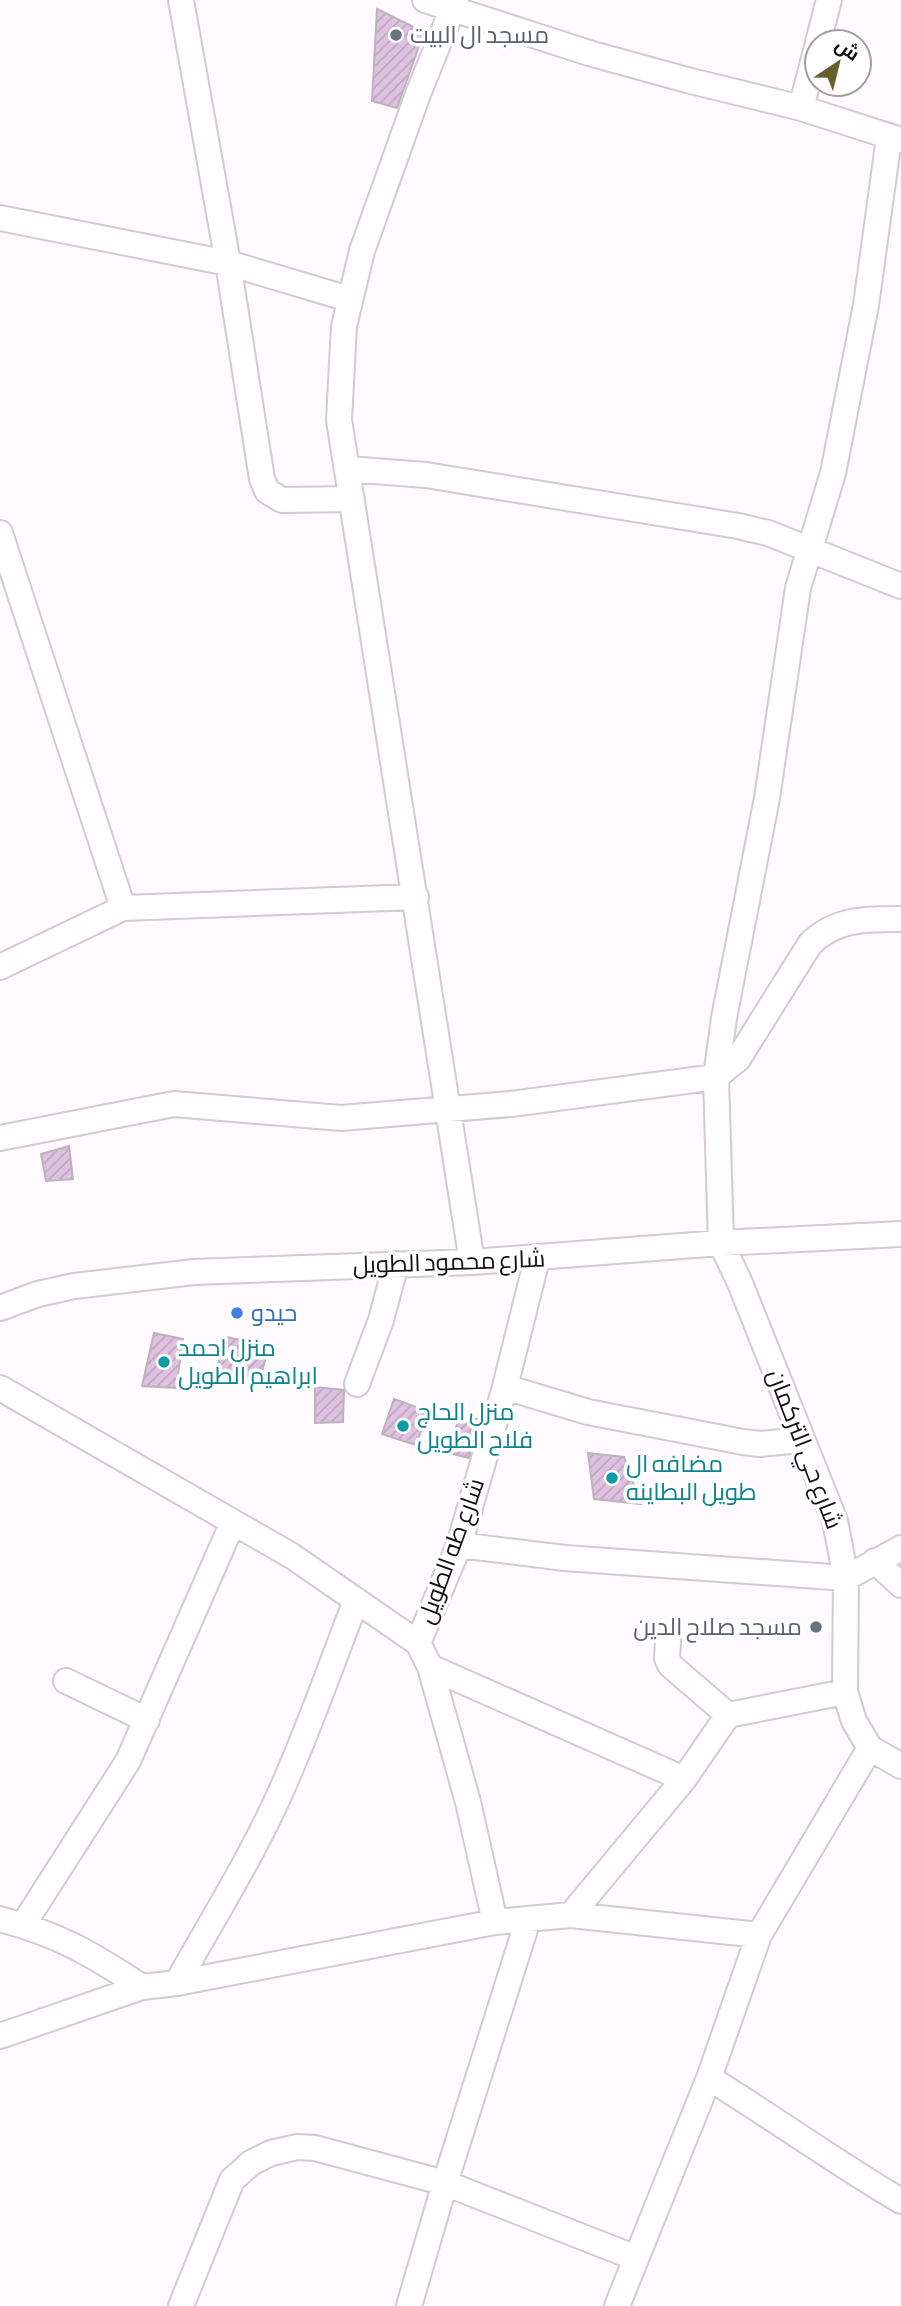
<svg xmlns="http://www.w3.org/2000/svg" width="901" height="2306" font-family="'Asap Condensed',Cairo,sans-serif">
<defs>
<pattern id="building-hatch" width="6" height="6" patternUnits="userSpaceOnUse" patternTransform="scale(1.75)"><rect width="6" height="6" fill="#dfc2e1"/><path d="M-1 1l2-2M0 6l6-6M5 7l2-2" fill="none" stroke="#bea6c0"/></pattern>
</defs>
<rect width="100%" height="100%" fill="#fefafe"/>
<path fill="url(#building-hatch)" stroke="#bcb3bd" stroke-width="2" d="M 377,9 L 424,32 L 397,108 L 372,101 Z
M 69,1146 L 73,1179 L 46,1181 L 41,1154 Z
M 154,1333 L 183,1339 L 176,1388 L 142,1386 Z
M 226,1337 L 269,1346 L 260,1379 L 217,1368 Z
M 315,1387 L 344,1390 L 343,1422 L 315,1423 Z
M 394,1399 L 428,1411 L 416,1445 L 382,1434 Z
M 462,1413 L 480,1420 L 469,1458 L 445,1452 Z
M 588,1453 L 624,1457 L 641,1504 L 594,1499 Z"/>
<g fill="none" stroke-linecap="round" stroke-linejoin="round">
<g stroke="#d4cad4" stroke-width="28">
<path id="minor" d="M 181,0 L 228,263 L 262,479 L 267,491 L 282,500 L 352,499
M 425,0 L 589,53 L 687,80 L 801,108 L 901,140
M 456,0 L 418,94 L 362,251 L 344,326 L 339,420 L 472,1262
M 818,42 L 829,0
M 801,108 L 817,47
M 889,138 L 866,305 L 833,473 L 798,588 L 767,798 L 724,1018 L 716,1077 L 721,1243 L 740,1283 L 835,1521 L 846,1578 L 845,1692 L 854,1721 L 870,1748 L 901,1766
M 0,218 L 228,263 L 349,299
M 348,469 L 426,475 L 738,526 L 768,533 L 901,586
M 0,533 L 123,908
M 0,967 L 123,908 L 416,897
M 0,1138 L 174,1104 L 341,1118 L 511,1104 L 716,1077 L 738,1059 L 810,944 C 836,918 867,919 901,919
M 0,1308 L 38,1294 L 74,1286 L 194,1272 L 472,1262 L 721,1243 L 901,1234
M 357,1384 L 381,1320 L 396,1264
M 505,1387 L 588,1412 L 743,1442 L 760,1444 L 802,1440
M 0,1388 L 292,1556 L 418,1643
M 459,1545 L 565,1558 L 846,1578 L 901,1548
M 875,1561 L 901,1585
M 668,1641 L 667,1658 L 670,1665 L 728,1715
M 430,1667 L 684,1779
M 66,1681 L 147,1720
M 571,1915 L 684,1779 L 728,1715 L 845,1692
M 0,1919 C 58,1934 92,1954 142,1987
M 495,1922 L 468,1802 L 430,1667 L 418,1643 L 459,1545 L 505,1387 L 537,1259
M 23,1925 L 128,1761 L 233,1522
M 177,1983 C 211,1922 248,1863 277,1800 C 307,1735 330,1667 356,1601
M 0,2036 L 142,1987 L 177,1983 L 495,1922 L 571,1915 L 759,1935
M 709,2078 C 774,2118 836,2163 901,2201
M 181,2306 L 232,2180 L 251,2163 L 271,2153 L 297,2147 L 315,2148 L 445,2183 L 636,2258
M 409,2306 L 445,2183 L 528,1920
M 617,2306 L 709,2078 L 759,1935 L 870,1748"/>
</g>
<use href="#minor" stroke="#fff" stroke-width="24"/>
</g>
<g fill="#6b7280" stroke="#fff" stroke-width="2.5">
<circle cx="396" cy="35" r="7"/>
<circle cx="816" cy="1627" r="7"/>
</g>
<circle fill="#3f7fe0" stroke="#fff" stroke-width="2.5" cx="237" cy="1313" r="7"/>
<g fill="#0f9aa8" stroke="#fff" stroke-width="2.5">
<circle cx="164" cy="1362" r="7"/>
<circle cx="403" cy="1426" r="7"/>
<circle cx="612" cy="1478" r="7"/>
</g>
<g text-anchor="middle" stroke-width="7" stroke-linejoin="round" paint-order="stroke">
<g font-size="24" fill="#5b616d" stroke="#fff" text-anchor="start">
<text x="410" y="43">مسجد ال البيت</text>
<text x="802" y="1635" text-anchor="end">مسجد صلاح الدين</text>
</g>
<g font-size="24" fill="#120f12" stroke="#fff">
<text transform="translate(449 1262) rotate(-2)" y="8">شارع محمود الطويل</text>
<text transform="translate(805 1449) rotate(69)" y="8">شارع حي التركمان</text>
<text transform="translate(451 1551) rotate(-70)" y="8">شارع طه الطويل</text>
</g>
<g font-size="24" fill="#366cbe" stroke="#fff" text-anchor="start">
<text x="251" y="1321">حيدو</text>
</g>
<g font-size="24" fill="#0d838f" stroke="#fff" text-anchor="start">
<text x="178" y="1356">منزل احمد<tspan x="178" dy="28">ابراهيم الطويل</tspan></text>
<text x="417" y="1420">منزل الحاج<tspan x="417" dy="28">فلاح الطويل</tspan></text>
<text x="626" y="1472">مضافه ال<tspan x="626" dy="28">طويل البطاينه</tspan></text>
</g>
</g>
<g transform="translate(838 63) rotate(35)"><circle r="33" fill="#ffffff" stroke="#a09fa0" stroke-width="2"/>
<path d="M0-5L12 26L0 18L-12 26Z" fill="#685e2a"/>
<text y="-10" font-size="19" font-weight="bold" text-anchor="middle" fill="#120f12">ش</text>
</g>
</svg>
